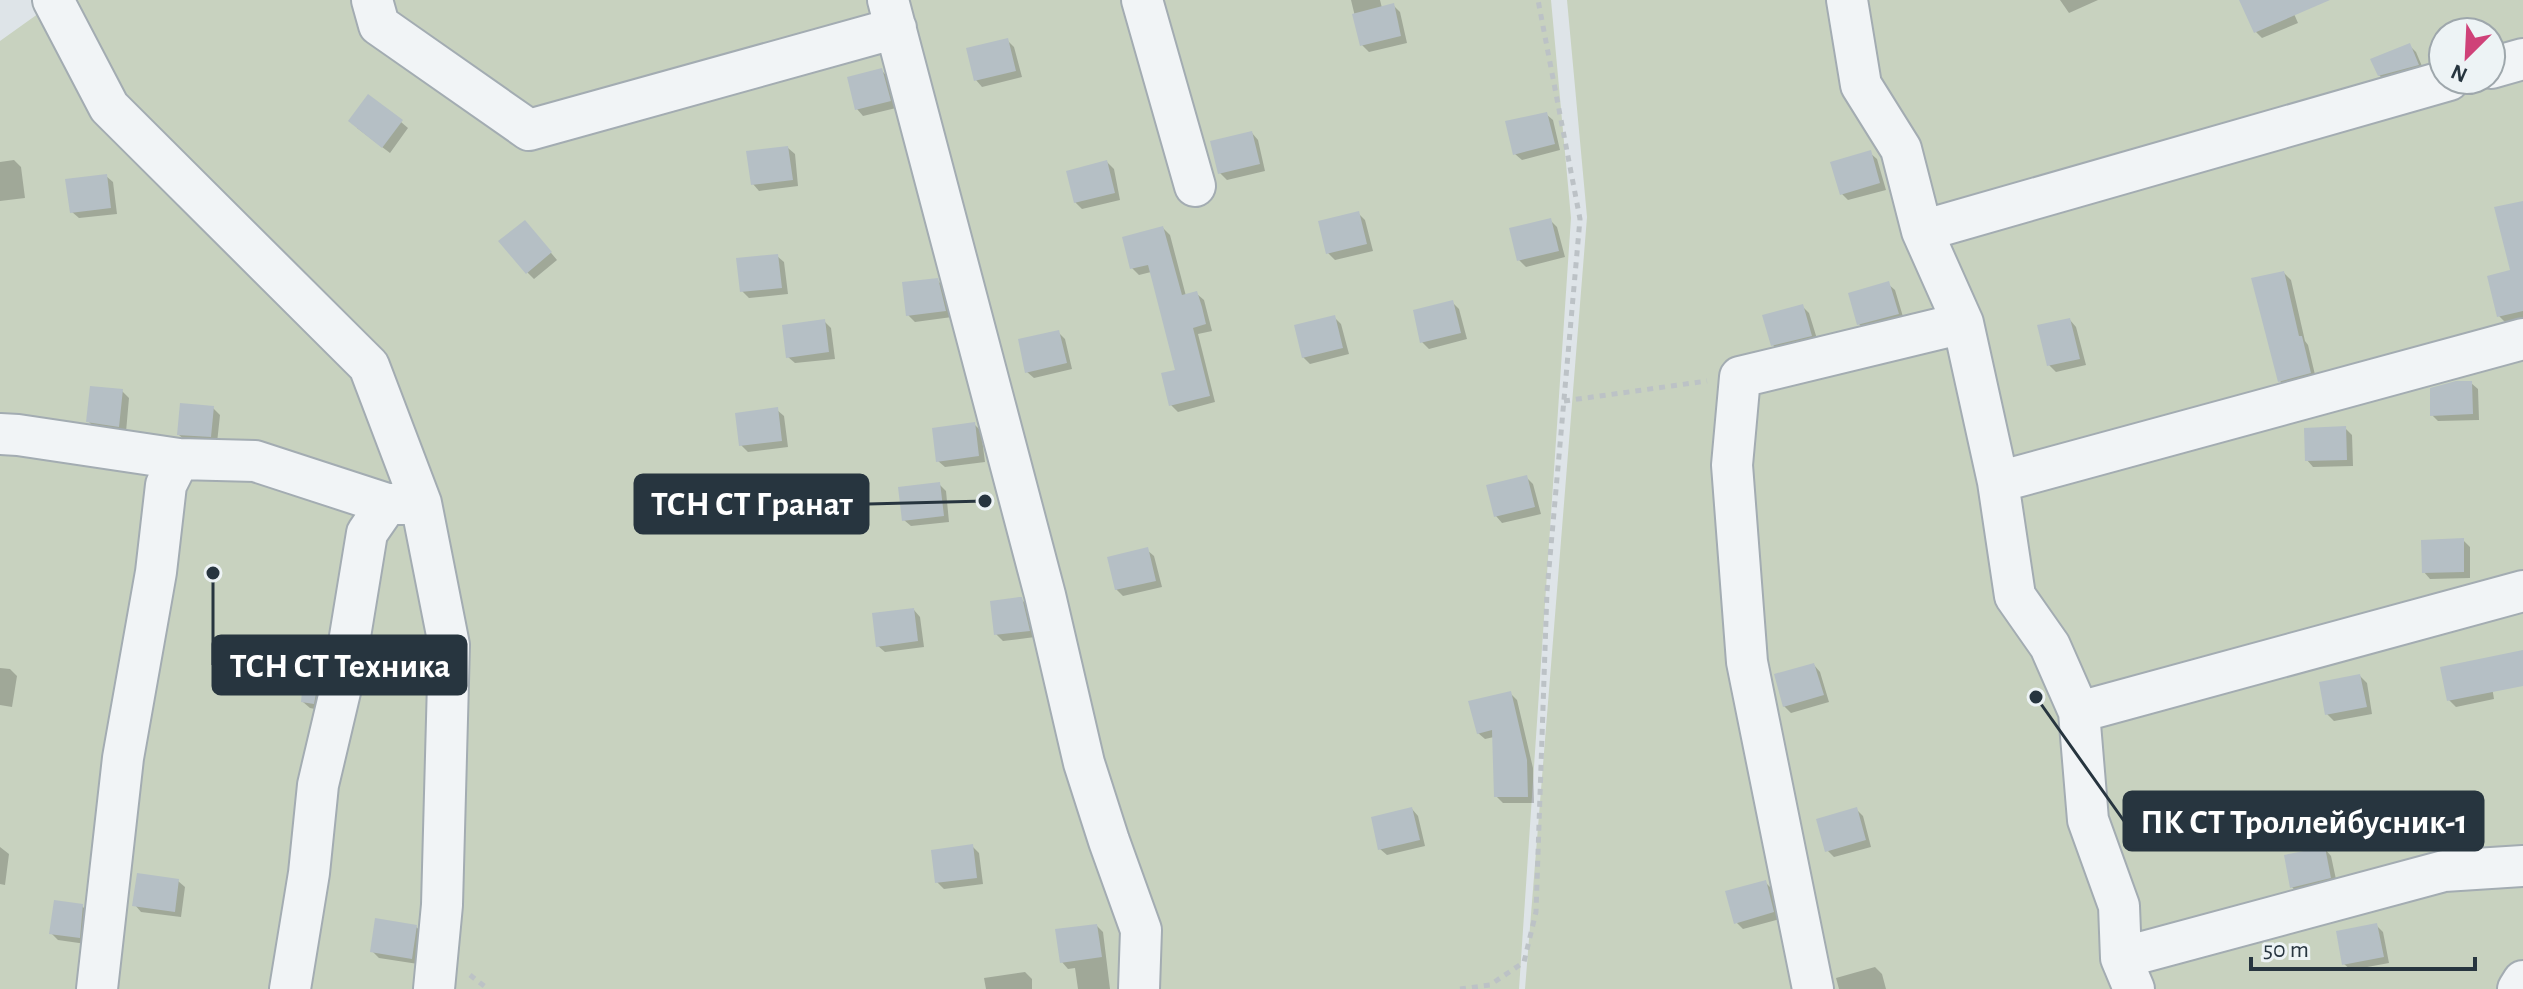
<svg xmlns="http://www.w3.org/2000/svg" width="2523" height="989" font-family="'Alegreya Sans',sans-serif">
<rect width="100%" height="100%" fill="#dee4e8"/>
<path fill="#c8d2bf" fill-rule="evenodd" d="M 63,0 L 1551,0 L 1571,218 L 1519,989 L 441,989 L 456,640 L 379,363 L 115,100 Z
M 1567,0 L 2523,0 L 2523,989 L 1525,989 L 1587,217 ZM 2443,32 L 2491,32 L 2491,80 L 2443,80 Z
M 42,11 L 356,367 L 409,497 L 443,649 L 425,989 L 0,989 L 0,41 Z"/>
<path fill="#0003" d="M 1351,0 L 1380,0 L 1382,8 L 1393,5 L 1400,12 L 1407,43 L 1369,52 L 1362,45 Z
M 2060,0 L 2098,0 L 2069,13 Z
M 2249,0 L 2288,0 L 2298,23 L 2262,38 L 2256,32 Z
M 1007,40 L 1014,47 L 1022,77 L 982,87 L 976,80 Z
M 2409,45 L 2416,52 L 2424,71 L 2386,82 L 2379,75 Z
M 882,71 L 888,77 L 896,108 L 863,116 L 857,109 Z
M 1546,114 L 1553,120 L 1560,150 L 1522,160 L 1515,154 Z
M 401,122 L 408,128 L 390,153 L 357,128 Z
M 1252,133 L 1258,140 L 1265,171 L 1227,180 L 1220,173 Z
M 788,148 L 795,154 L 798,186 L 759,191 L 753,184 Z
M 1870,153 L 1877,159 L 1886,190 L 1848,200 L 1842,194 Z
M 14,160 L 21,167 L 25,198 L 0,201 L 0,162 Z
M 1107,162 L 1114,169 L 1120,200 L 1082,209 L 1075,202 Z
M 106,176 L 113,182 L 117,214 L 79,218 L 72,212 Z
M 1358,213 L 1365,220 L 1373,251 L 1335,260 L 1328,253 Z
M 1550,220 L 1557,227 L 1565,257 L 1526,267 L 1519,260 Z
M 1163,228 L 1170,235 L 1186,296 L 1197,294 L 1204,300 L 1212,331 L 1198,334 L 1215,402 L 1178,412 L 1171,405 L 1177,371 L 1151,272 L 1139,275 L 1132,268 Z
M 531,229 L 557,260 L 534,279 L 527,272 Z
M 777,256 L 784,262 L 788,294 L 749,298 L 742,291 Z
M 2284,273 L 2291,280 L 2305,341 L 2308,345 L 2316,379 L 2287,388 L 2280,381 Z
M 2523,274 L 2523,319 L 2506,323 L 2499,316 Z
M 937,280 L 944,287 L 952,317 L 915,322 L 908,315 Z
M 1888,284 L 1895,290 L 1904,320 L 1866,331 L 1859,324 Z
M 1452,302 L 1459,309 L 1467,339 L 1429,349 L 1422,342 Z
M 1802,306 L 1809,313 L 1818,342 L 1780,352 L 1773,345 Z
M 1334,317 L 1341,324 L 1349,354 L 1310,364 L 1303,357 Z
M 2070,320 L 2076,327 L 2086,365 L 2056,372 L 2049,365 Z
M 824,321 L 831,328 L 835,359 L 795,363 L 788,357 Z
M 1058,332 L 1065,339 L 1072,369 L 1034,378 L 1027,372 Z
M 2471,383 L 2478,389 L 2479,420 L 2438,421 L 2432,415 Z
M 122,391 L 129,398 L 126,432 L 95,428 L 88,421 Z
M 213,408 L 220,415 L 217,443 L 186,441 L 179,435 Z
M 777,410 L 784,416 L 788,447 L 748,452 L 741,445 Z
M 974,424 L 981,431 L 985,462 L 945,467 L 938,461 Z
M 2345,428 L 2352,435 L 2353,466 L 2313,467 L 2307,460 Z
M 1526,477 L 1533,484 L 1541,514 L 1502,523 L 1496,516 Z
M 939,484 L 946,491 L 949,522 L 911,526 L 904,520 Z
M 2463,540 L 2470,547 L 2470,578 L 2430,579 L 2424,572 Z
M 1147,550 L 1154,556 L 1162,587 L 1123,596 L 1116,589 Z
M 1021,599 L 1028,606 L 1035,637 L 1003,641 L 996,634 Z
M 914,610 L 920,617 L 924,647 L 885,652 L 878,646 Z
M 322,664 L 328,671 L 320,710 L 310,708 L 303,702 Z
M 1814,665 L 1820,672 L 1829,702 L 1791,713 L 1784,706 Z
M 0,668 L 10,669 L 17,676 L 12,707 L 0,705 Z
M 2489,668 L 2494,699 L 2456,707 L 2449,700 Z
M 2360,676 L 2367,683 L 2372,714 L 2334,721 L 2327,714 Z
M 1510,693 L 1517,700 L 1533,768 L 1534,803 L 1503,803 L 1496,796 L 1494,737 L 1485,739 L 1478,733 Z
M 1412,809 L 1418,816 L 1425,846 L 1387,855 L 1380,849 Z
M 1856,809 L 1863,816 L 1871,847 L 1834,857 L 1827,850 Z
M 972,846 L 979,853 L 983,884 L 944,889 L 937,882 Z
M 0,847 L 9,854 L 5,885 L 0,884 Z
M 2325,849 L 2331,856 L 2337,884 L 2298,894 L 2292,887 Z
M 178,881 L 185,887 L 181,917 L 141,912 L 135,905 Z
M 1765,882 L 1772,889 L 1780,919 L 1743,929 L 1736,922 Z
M 82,906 L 89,913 L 86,944 L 58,940 L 51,933 Z
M 2376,925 L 2383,932 L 2389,963 L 2351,970 L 2344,964 Z
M 1097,926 L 1103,932 L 1110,989 L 1078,989 L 1075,968 L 1068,969 L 1062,962 Z
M 416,927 L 423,933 L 418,964 L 379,958 L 372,951 Z
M 1875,967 L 1882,974 L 1886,989 L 1839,989 L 1836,978 Z
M 1025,972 L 1032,979 L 1032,989 L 986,989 L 984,978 Z"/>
<path fill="#b5bfc5" d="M 2239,0 L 2330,0 L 2254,33 Z
M 1394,3 L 1401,36 L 1360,46 L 1352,14 Z
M 1008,38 L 1016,71 L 974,81 L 966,48 Z
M 2410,43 L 2419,65 L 2378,76 L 2370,59 Z
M 882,68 L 891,101 L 855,110 L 847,77 Z
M 368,94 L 403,120 L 382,148 L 348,121 Z
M 1547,112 L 1555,144 L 1513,155 L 1505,121 Z
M 1252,131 L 1260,164 L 1218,174 L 1210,141 Z
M 788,146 L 793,180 L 751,185 L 746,151 Z
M 1871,150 L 1880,183 L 1840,195 L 1830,162 Z
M 1107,160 L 1115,193 L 1074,203 L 1066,171 Z
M 107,174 L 111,208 L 70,213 L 65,179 Z
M 2523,201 L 2523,311 L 2497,317 L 2487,276 L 2510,270 L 2494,207 Z
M 1359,211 L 1367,244 L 1326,254 L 1318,221 Z
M 1551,218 L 1559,251 L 1517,261 L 1509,228 Z
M 525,220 L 552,252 L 526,274 L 498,241 Z
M 1163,226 L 1182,295 L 1197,291 L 1202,307 L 1206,324 L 1193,328 L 1210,396 L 1169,406 L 1161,373 L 1175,370 L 1148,265 L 1130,269 L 1122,237 Z
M 778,254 L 782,288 L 740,292 L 736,258 Z
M 2284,271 L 2299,336 L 2302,336 L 2311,373 L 2278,382 L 2251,278 Z
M 938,278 L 946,311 L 906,316 L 902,282 Z
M 1889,281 L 1899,314 L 1857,325 L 1848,293 Z
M 1453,300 L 1461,333 L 1420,343 L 1413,310 Z
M 1803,304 L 1812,336 L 1771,346 L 1762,315 Z
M 1335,315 L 1343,348 L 1302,358 L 1294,325 Z
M 2070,318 L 2080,359 L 2047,366 L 2037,325 Z
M 825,319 L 829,352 L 786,358 L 782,325 Z
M 1059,330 L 1067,363 L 1025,373 L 1018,339 Z
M 2456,381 L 2472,381 L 2473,414 L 2430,416 L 2430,388 Z
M 90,386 L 123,389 L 119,427 L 86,422 Z
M 180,403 L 214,406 L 211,437 L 177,435 Z
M 778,407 L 782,441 L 739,446 L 735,413 Z
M 975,422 L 979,456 L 936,462 L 932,428 Z
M 2346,426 L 2347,460 L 2305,461 L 2304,428 Z
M 1527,475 L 1535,507 L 1494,517 L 1486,485 Z
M 940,482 L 944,516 L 902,521 L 898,487 Z
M 2464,538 L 2464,572 L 2422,573 L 2421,540 Z
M 1148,547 L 1156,581 L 1115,590 L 1107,557 Z
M 1019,597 L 1022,597 L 1030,631 L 994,635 L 990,601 Z
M 914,608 L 918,641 L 876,647 L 872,613 Z
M 2523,650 L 2523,686 L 2447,701 L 2440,667 Z
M 305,660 L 322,662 L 314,704 L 301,702 Z
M 1814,663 L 1824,695 L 1783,707 L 1774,674 Z
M 2360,674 L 2367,707 L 2325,715 L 2319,682 Z
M 1511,691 L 1527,760 L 1528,797 L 1494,797 L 1492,730 L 1477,734 L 1468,701 Z
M 1412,807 L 1420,840 L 1378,850 L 1371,817 Z
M 1857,807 L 1866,840 L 1825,852 L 1816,819 Z
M 973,844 L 977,878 L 935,883 L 931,850 Z
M 2325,847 L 2331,878 L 2290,888 L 2284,855 Z
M 137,873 L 179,879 L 175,912 L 132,906 Z
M 1766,880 L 1774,912 L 1734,924 L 1725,891 Z
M 54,900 L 83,904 L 80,938 L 49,934 Z
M 375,918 L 417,925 L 412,959 L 370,952 Z
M 2377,923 L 2384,957 L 2342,965 L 2336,931 Z
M 1097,924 L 1102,957 L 1060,963 L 1055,929 Z"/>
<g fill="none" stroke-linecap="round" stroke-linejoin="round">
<g stroke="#a3acb2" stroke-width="44">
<path id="minor" d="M 53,0 L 109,107 L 369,366 L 421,503 L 449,645 L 442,905 L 434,989
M 372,0 L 379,25 L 529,130 L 896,28
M 888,0 L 1045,595 L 1084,763 L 1109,841 L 1141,930 L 1139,989
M 1142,0 L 1195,186
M 1847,0 L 1861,85 L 1901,149 L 1922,231 L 1963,323 L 1998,482 L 2015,596 L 2050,646 L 2079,712 L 2088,820 L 2119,906 L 2121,958 L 2134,989
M 2491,68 L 2523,59
M 1922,231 L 2449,80
M 0,434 L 18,435 L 179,459 L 255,461 L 387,504 L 413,504
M 1998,482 L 2523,339
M 2079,712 L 2523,591
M 2121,958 L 2444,871 L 2523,866
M 97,989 L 123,758 L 156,572 L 166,485 L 179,459
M 290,989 L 309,873 L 318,785 L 343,679 L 367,533 L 387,504
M 1813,989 L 1747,662 L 1732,465 L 1740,377 L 1963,323
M 2518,989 L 2523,981"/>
</g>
<path stroke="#bcc2c6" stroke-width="5" stroke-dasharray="6 6" stroke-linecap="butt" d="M 1564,401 L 1707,381
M 470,975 L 488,989
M 1460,989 L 1490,985 L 1524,962 L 1536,912 L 1547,591 L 1580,219 L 1538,0"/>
<use href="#minor" stroke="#f1f4f6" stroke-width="40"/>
</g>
<path fill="none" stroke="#27353f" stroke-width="3" d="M985 501L868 504M213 573L213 665M2036 697L2124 821"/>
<g fill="#27353f" stroke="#edf3f5" stroke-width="3">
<circle cx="985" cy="501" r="8"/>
<circle cx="213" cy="573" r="8"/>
<circle cx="2036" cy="697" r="8"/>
</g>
<g fill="#27353f" stroke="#27353f" stroke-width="3">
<rect x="635" y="475" width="233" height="58" rx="8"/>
<rect x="213" y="636" width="253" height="58" rx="8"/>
<rect x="2124" y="792" width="359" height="58" rx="8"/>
</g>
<g font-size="34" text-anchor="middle" font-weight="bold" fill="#fff">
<text x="752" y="515">ТСН СТ Гранат</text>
<text x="340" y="677">ТСН СТ Техника</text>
<text x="2304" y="833">ПК СТ Троллейбусник-1</text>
</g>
<g transform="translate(2467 56) rotate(204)"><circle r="38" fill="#edf3f5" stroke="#9ea7ac" stroke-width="2"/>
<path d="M0-6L14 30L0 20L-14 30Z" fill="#cf4178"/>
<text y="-12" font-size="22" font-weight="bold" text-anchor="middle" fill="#27353f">N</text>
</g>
<path d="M2251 957v12h224v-12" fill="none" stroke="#27353f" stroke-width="4"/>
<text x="2263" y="957" font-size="24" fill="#27353f" stroke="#edf3f5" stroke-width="6" paint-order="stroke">50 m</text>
</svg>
